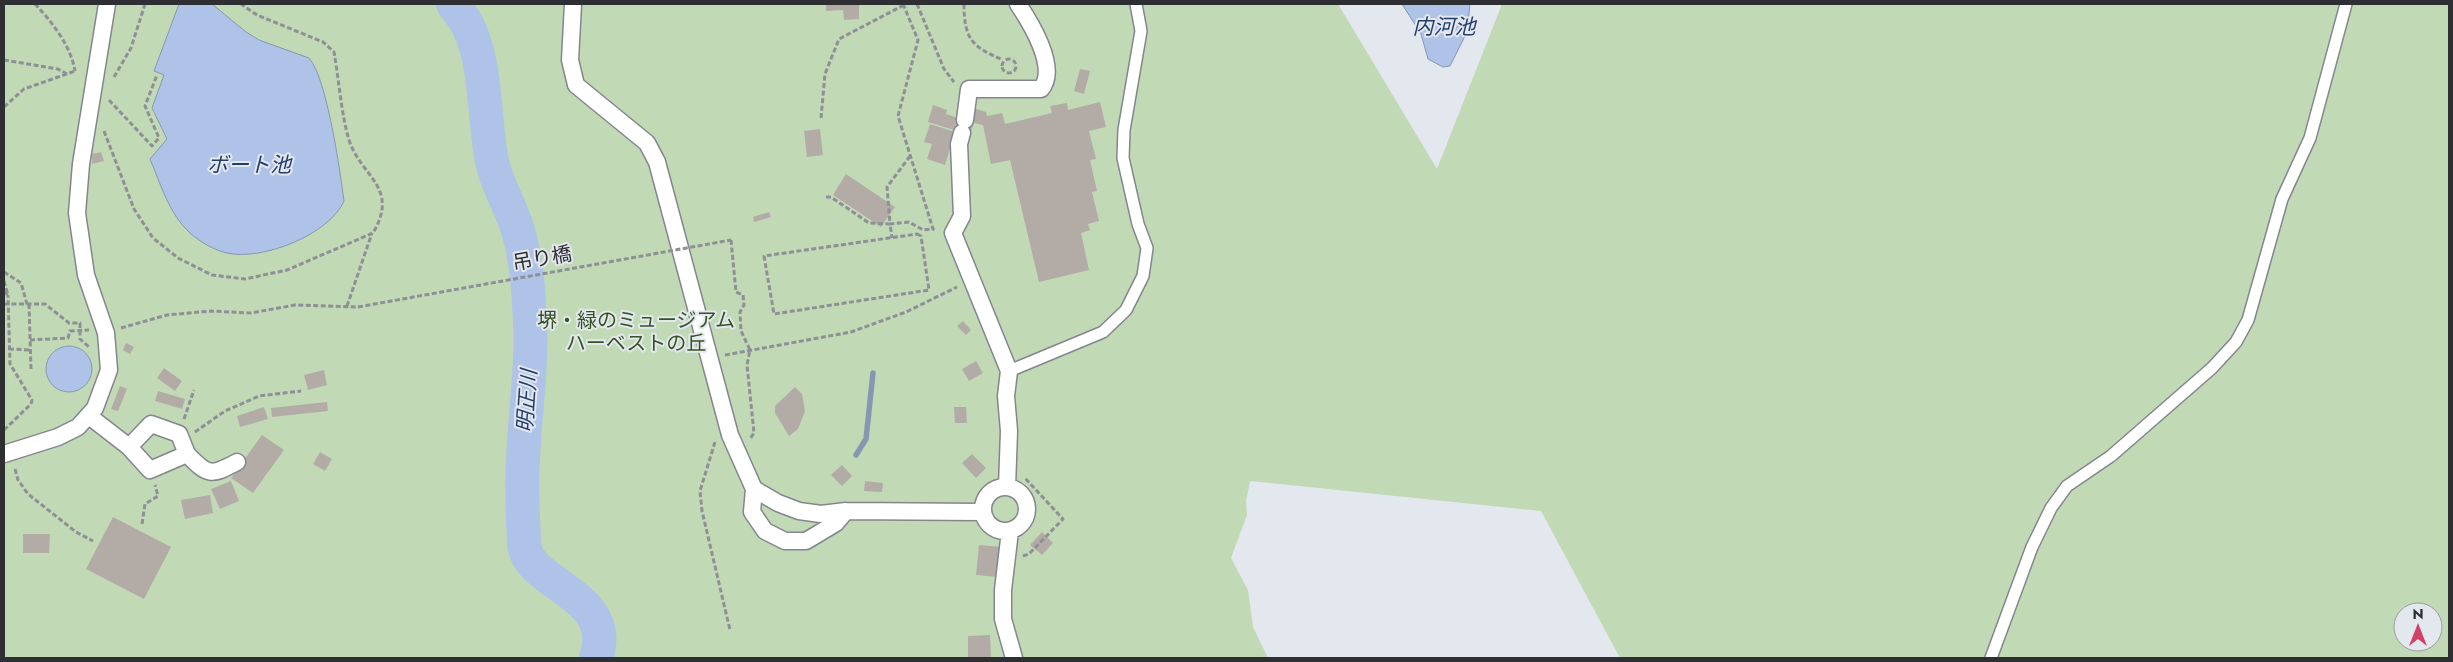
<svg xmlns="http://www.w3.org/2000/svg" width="2453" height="662" font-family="Jost,'Noto Sans JP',sans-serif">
<rect width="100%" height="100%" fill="#e3e7ee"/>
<path fill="#c2d9b6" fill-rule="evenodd" d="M 4,4 L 1338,4 L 1437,169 L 1502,4 L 2449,4 L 2449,658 L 1620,658 L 1541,511 L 1250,481 L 1246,501 L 1247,515 L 1231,558 L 1248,590 L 1253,627 L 1268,658 L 4,658 ZM 2403,612 L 2433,612 L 2433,642 L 2403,642 Z"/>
<path fill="#aec3e7" stroke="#8897b1" d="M 179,4 L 212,4 L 246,32 L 259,40 L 309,58 C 327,78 340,171 344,201 C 329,235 262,261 227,253 C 214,250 200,242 190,233 C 169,214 161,185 150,159 L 167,139 L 152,108 L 164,75 L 154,71 Z
M 1402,4 L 1470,4 L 1467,32 L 1450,66 L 1443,67 L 1428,59 L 1421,34 Z
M46 369a23 23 0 1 1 46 0a23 23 0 1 1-46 0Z"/>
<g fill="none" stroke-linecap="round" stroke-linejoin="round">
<path stroke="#8897b1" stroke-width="5.5" d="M 856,455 L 866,439 L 873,373"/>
<path stroke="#aec3e7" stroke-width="34" d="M 453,4 C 458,11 464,18 468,26 C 486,62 484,116 491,156 C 495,183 512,207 519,234 C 525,256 528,282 529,305 C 534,357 525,408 523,460 C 521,487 523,516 524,543 C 526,586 618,593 596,658"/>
</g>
<path fill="#b3aca6" d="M 826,4 L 859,4 L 859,19 L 844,20 L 843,10 L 826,11 Z
M 1080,69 L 1090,71 L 1084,94 L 1074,91 Z
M 1100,102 L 1106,127 L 1089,131 L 1096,159 L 1090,160 L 1097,191 L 1092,192 L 1099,221 L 1088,224 L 1090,230 L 1081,233 L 1089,270 L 1039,282 L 1010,160 L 991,164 L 983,125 L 974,123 L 970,135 L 928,122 L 933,105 L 947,110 L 946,114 L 970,122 L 974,108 L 986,112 L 987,116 L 1002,113 L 1005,124 L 1052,113 L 1050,106 L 1067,103 L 1068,110 Z
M 930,124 L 955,132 L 945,165 L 927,159 L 932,144 L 924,142 Z
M 820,129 L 823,155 L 807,157 L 804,131 Z
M 101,152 L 104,161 L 92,164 L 92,154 Z
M 846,174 L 895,207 L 881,227 L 833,195 Z
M 769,212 L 771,217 L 754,222 L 753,217 Z
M 963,321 L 971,330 L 966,335 L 957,326 Z
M 126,343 L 134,347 L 130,354 L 123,350 Z
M 976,361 L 983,373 L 969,381 L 962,369 Z
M 164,368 L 182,381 L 175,391 L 157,378 Z
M 324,370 L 327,385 L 308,390 L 304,375 Z
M 120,386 L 127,389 L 118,411 L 111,409 Z
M 795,387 L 802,394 L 805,411 L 798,429 L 789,436 L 775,413 L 775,406 Z
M 158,391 L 185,399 L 182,409 L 155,401 Z
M 327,402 L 328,411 L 272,417 L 271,408 Z
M 264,407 L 268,419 L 240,427 L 237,416 Z
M 954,407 L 966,407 L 967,423 L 955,423 Z
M 262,435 L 284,450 L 253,493 L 231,478 Z
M 320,452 L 332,459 L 325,471 L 313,464 Z
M 972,454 L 986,468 L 976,478 L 962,463 Z
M 842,465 L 852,476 L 842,486 L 831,475 Z
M 231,481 L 239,501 L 220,509 L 211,489 Z
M 865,481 L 883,483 L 882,492 L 864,491 Z
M 210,495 L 213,513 L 185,519 L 181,500 Z
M 113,517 L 171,547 L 144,599 L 86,569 Z
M 1042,532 L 1053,543 L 1042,555 L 1030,545 Z
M 23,534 L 50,534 L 49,553 L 23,553 Z
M 979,545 L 1001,547 L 998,577 L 976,575 Z
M 990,635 L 991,658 L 968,658 L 968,636 Z"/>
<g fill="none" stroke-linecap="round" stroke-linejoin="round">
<g stroke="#82868d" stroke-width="14">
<path id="service" d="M 1009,371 L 1103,332 L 1126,310 L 1143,276 L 1147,248 L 1138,224 L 1123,158 L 1124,130 L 1141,31 L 1136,4
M 1991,658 L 2032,547 L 2051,508 L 2067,486 L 2111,456 L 2212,368 L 2236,342 L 2248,320 L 2282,199 L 2310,138 L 2346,4"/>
</g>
<g stroke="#82868d" stroke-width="19">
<path id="pedestrian" d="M 573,4 L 570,60 L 576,85 L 647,143 L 657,162 L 730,435 L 754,489 L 752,512 L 765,531 L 785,541 L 806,541 L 836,523 L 846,511
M 965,120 L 969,89 L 1041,89 C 1059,68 1030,22 1018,4
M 962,133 L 959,144 L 962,216 L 953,233 L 1009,371 L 1006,396 L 1009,431 L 1007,487
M 89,416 L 129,447 L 150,470 L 187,454 C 208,476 211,476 237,462
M 129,447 L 151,424 L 179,434 L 187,454
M 4,454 L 58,437 L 78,427 L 95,408 L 109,370 L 106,333 L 86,275 L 77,213 L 81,164 L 107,4
M983 509a22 22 0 1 1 44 0a22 22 0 1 1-44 0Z
M 754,489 L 778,503 L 799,511 L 821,514 L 846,511 L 982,512
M 1010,531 L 1003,590 L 1003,619 L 1014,658"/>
</g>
<path stroke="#8d9095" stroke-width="3" stroke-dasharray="5 2.5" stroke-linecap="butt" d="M 35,4 C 52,22 71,46 75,71
M 903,4 L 918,40 L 898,116 L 933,229 L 936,231
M 917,4 L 944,69 L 954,82
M 964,4 C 964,39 972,47 1003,60
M1002 66a7 7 0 1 1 14 0a7 7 0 1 1-14 0Z
M 4,60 L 58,69 L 67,74
M 114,77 L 131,48 L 145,4
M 109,100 L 152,146 L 159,138 L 145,106 L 157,75
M 4,107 L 24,89 L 75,71
M 821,118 L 825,74 L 839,39 L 904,5
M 104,131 L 134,209 L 153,238 L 178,258 L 212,275 L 245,279 L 287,270 L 373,233 C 400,187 361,177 349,140 C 341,113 339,80 334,52 L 323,42 L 257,15 L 241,4
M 910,156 L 887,187 L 890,224 L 909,222 L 923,230 L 933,229
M 826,197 L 831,197 L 869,223 L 890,224 L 892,238
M 917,234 L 921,236 L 929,290 L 774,314 L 764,256 Z
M 731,240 L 736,292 L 743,295 L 744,305 L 740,312 L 741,331 L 750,350 L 747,365 L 754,433 L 750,439
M 4,272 L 21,283 L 27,304
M 4,281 L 8,295 L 4,292
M 4,304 L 45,304 L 69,323 L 80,323 L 80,339 L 89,347
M 29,304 L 31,369
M 347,306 L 372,233
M 121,328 L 167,315 L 211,311 L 251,313 L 295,305 L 358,307
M 30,340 L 68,338 L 70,331 L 89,330
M 9,349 L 31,350
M 725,355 L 851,332 L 906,312 L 957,287
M 184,419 L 194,390
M 4,430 L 31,404 L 32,400 L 10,364 L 8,295
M 195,432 L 225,411 L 259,396 L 301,391
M 715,442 L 700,491 L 702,511 L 730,630
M 15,469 L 18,480 L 28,494 L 76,532 L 93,541
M 142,524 L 145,504 L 158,496 L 155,485
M 1023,556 L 1029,554 L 1063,519 L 1025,478"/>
<use href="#service" stroke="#fff" stroke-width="11"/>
<use href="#pedestrian" stroke="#fff" stroke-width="16"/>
<path stroke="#8d9095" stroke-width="3" stroke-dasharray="5 2.5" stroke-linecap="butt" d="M 358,307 L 731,240"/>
</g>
<g text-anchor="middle" stroke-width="4" stroke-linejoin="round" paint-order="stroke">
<g font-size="20" fill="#2e2f32" stroke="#e3e7ee">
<text transform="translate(542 258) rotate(-10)" y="7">吊り橋</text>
</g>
<g font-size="20" fill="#355320" stroke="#e3e7ee">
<text x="636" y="327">堺・緑のミュージアム<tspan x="636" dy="23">ハーベストの丘</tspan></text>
</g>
<g font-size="21" font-style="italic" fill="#243d6b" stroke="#e3e7ee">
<text x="1444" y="34">内河池</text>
<text x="249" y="172">ボート池</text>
<text transform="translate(527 401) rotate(-86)" y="7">明正川</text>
</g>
</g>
<rect width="2453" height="662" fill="none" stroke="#2e2f32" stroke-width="10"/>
<g transform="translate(2418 627)"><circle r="24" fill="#e3e7ee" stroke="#9b9da3"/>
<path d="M0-4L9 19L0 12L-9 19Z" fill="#d14166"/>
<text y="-8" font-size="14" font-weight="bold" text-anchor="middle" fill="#2e2f32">N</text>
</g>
</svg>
